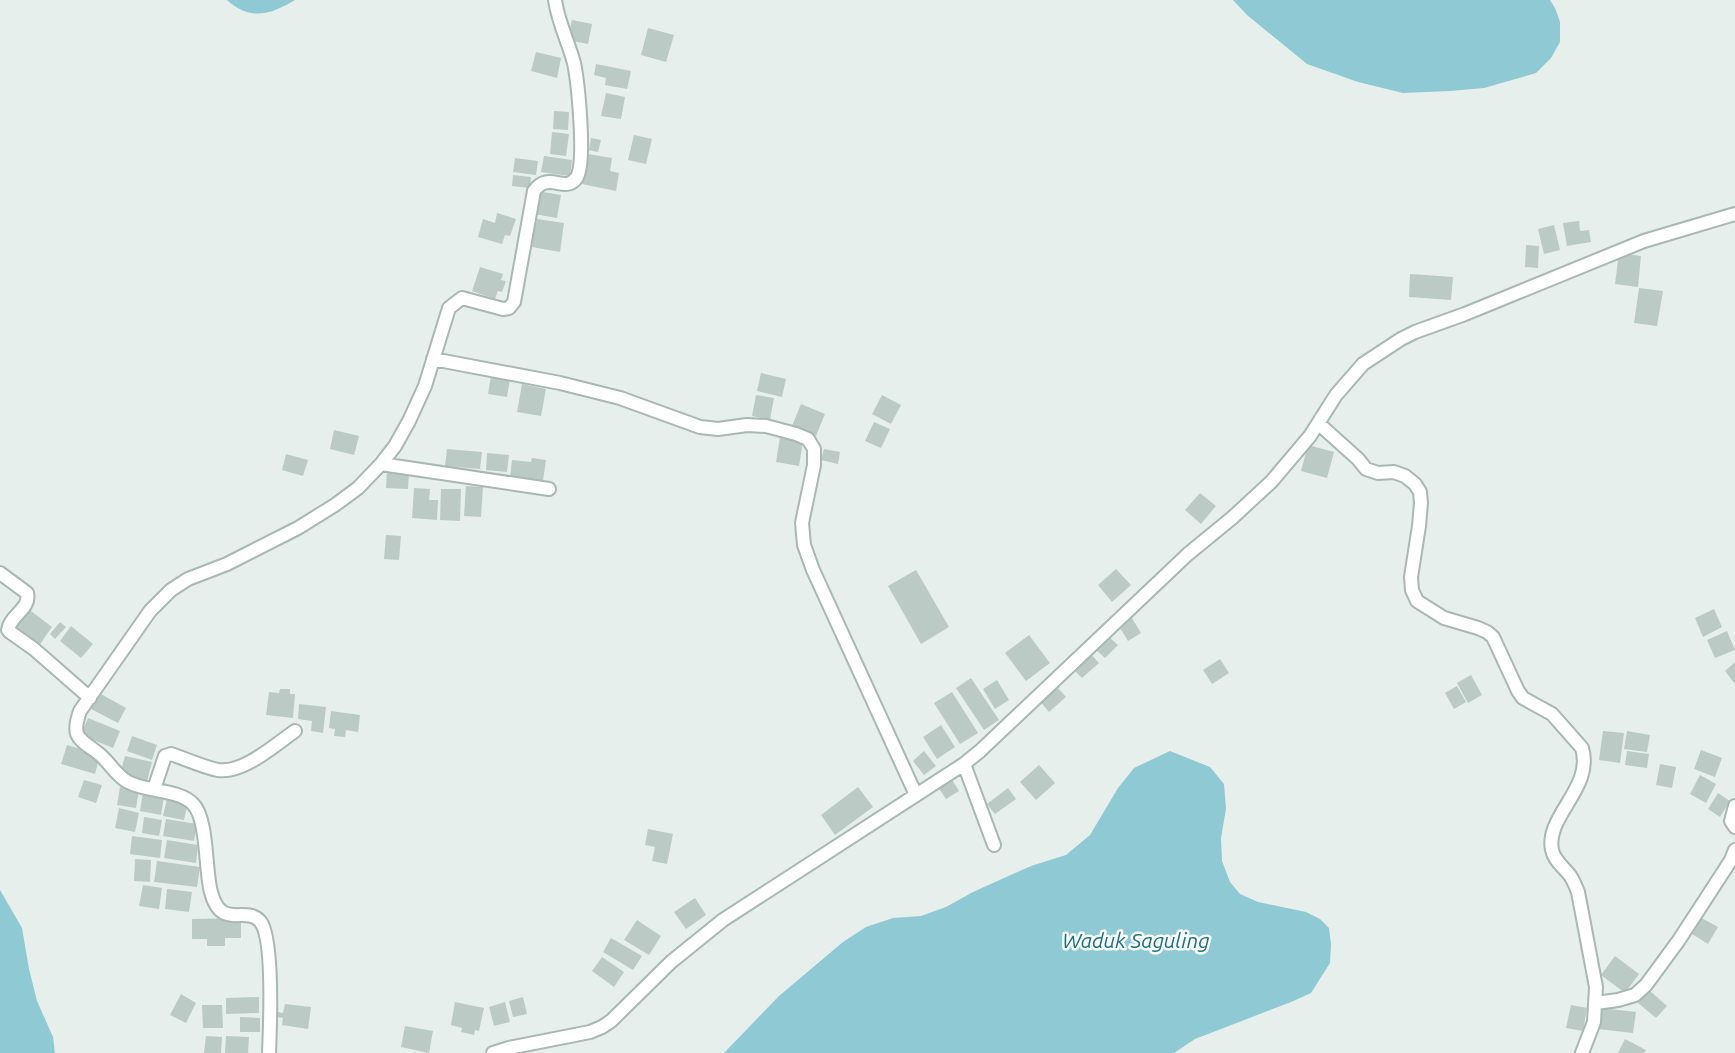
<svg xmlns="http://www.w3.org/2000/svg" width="1735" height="1053" font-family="Ubuntu,sans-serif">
<rect width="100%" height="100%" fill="#e6efeb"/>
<path fill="#8ec9d4" d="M 227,0 L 295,0 C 270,15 250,21 227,0 Z
M 1233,0 L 1550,0 L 1555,8 L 1560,22 L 1560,42 L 1551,58 L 1536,73 L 1484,88 L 1450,91 L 1403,93 L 1358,82 L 1307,64 L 1247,15 Z
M 1170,751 L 1210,767 L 1224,784 L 1226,809 L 1221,838 L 1222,861 L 1230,882 L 1240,894 L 1258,902 L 1306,912 L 1320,919 L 1329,928 L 1331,944 L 1330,963 L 1311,993 L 1291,1002 L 1195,1039 L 1174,1053 L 724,1053 L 779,996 L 843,942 L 866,927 L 893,918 L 921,916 L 946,907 L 973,892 L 1031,866 L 1066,855 L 1090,835 L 1118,788 L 1134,768 Z
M 0,890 L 22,928 L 29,969 L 37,1001 L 53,1037 L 55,1053 L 0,1053 Z"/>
<path fill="#bbcac4" d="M 572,20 L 592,24 L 588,44 L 567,40 Z
M 648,28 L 674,35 L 666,62 L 641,55 Z
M 536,52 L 561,58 L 557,78 L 531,71 Z
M 596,64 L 631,71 L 627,89 L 605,85 L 606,78 L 594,75 Z
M 606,93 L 625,97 L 621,119 L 601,116 Z
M 554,111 L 569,112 L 568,130 L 553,129 Z
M 552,132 L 569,134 L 566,156 L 550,154 Z
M 634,135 L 652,139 L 646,164 L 628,160 Z
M 591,138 L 601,140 L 598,152 L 589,150 Z
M 588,154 L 612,158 L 610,171 L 619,173 L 616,191 L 582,184 Z
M 544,156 L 572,160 L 570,176 L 541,172 Z
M 515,158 L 538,161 L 536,175 L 513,172 Z
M 513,175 L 531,177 L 530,188 L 512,186 Z
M 537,191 L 561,195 L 557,218 L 534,214 Z
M 497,213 L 516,219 L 510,236 L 505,235 L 502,244 L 478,237 L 483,219 L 495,223 Z
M 537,219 L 564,223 L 560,252 L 532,247 L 533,242 L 528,241 L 531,224 L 536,225 Z
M 1579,221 L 1580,231 L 1589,230 L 1591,242 L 1567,246 L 1563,223 Z
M 1554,225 L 1560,250 L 1544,254 L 1538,229 Z
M 1526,245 L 1539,246 L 1538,268 L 1525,267 Z
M 1619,253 L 1641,256 L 1638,287 L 1615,284 Z
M 480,267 L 503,274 L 501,280 L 506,281 L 502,292 L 498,291 L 495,299 L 472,291 Z
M 1410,274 L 1453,277 L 1451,300 L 1409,297 Z
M 1639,288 L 1663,291 L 1657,326 L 1634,323 Z
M 761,373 L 786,379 L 782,397 L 757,391 Z
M 491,376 L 510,379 L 507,397 L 488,394 Z
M 522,384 L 546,389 L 541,416 L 517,412 Z
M 756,395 L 774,398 L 770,420 L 752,416 Z
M 882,395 L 901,405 L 891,424 L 872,414 Z
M 801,404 L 825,414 L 816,436 L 792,426 Z
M 874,422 L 890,429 L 881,448 L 865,441 Z
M 334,430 L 359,436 L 354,455 L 330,449 Z
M 780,437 L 803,441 L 799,466 L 776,462 Z
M 1308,445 L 1334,452 L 1327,478 L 1301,471 Z
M 447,449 L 482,452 L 480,469 L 445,466 Z
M 824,449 L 840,452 L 838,464 L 821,460 Z
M 487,453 L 509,455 L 507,472 L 486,470 Z
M 286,454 L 308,460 L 303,476 L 282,470 Z
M 532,458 L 546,460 L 543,481 L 510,477 L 512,460 L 531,462 Z
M 387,470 L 409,472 L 408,489 L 386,488 Z
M 466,486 L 483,487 L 481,517 L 464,516 Z
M 414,488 L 430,489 L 429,500 L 438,500 L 437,520 L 412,518 Z
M 441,489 L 461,489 L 460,521 L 440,520 Z
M 1200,493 L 1216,506 L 1201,524 L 1185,510 Z
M 386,535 L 401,536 L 399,560 L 384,559 Z
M 1116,569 L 1131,585 L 1112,602 L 1098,585 Z
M 916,570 L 949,627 L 921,644 L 888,586 Z
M 27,608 L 52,627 L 38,647 L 12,628 Z
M 1714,609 L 1722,627 L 1703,637 L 1695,618 Z
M 1130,615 L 1141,633 L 1128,641 L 1117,623 Z
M 60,622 L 66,627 L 55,639 L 50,634 Z
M 71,626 L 93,644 L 81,658 L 60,641 Z
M 1727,631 L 1735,650 L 1715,658 L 1707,640 Z
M 1029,635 L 1050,663 L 1026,681 L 1005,653 Z
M 1107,635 L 1118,645 L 1105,658 L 1094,648 Z
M 1088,651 L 1099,663 L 1082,678 L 1071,667 Z
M 1220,659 L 1229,673 L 1212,684 L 1203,670 Z
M 1735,662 L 1735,684 L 1725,671 Z
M 1471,675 L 1482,695 L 1468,703 L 1457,683 Z
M 971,678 L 999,720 L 984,730 L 956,688 Z
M 997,680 L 1009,700 L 995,709 L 983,689 Z
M 1056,686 L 1066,697 L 1049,712 L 1039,700 Z
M 1457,686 L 1466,702 L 1454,709 L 1445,693 Z
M 280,689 L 290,689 L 290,694 L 295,694 L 293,718 L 266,715 L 269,692 L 279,693 Z
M 952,692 L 978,733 L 960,744 L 934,703 Z
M 99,693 L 126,708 L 118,723 L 91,709 Z
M 299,704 L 326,707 L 323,733 L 311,731 L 312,721 L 298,719 Z
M 331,711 L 360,715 L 358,732 L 346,730 L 345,737 L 334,736 L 335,729 L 329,728 Z
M 88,718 L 120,731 L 113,748 L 81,735 Z
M 941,725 L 955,747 L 937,759 L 923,737 Z
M 1603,731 L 1624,733 L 1620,763 L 1599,760 Z
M 1627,731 L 1650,735 L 1647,752 L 1624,749 Z
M 132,736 L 157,745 L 152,760 L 127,751 Z
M 67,745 L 100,755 L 95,774 L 61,764 Z
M 1701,750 L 1722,758 L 1715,777 L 1694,769 Z
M 924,751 L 936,766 L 924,775 L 913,761 Z
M 1627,751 L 1649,754 L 1647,768 L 1625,765 Z
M 125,756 L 152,762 L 147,781 L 120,774 Z
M 1660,764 L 1676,767 L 1672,788 L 1656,785 Z
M 1039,765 L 1055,783 L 1036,800 L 1020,782 Z
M 1700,775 L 1716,784 L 1706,803 L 1690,794 Z
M 951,778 L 959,791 L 946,799 L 938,787 Z
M 84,780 L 102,785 L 96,803 L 78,797 Z
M 120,787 L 139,790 L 136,808 L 117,805 Z
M 858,787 L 873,807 L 835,835 L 821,815 Z
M 1008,788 L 1016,799 L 995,814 L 987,804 Z
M 143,792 L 164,796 L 161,815 L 140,811 Z
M 1718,793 L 1730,801 L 1720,817 L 1708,809 Z
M 167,799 L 188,803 L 184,820 L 163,816 Z
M 119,808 L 139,813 L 135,832 L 115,828 Z
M 144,817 L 162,820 L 159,836 L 142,833 Z
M 166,819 L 197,824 L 194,841 L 163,836 Z
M 648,829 L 673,834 L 667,864 L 652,861 L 655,847 L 645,845 Z
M 132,836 L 162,840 L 160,858 L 130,854 Z
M 167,840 L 198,845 L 196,863 L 164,858 Z
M 135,859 L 151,860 L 150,882 L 134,881 Z
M 157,861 L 200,867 L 197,887 L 154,882 Z
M 143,885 L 162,888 L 159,909 L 139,906 Z
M 167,889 L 192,892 L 189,912 L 165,909 Z
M 695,898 L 706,915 L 686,929 L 674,912 Z
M 1698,916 L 1718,927 L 1708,944 L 1689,932 Z
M 241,918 L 241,938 L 225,938 L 225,946 L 207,946 L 207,939 L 192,939 L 192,919 Z
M 637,920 L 661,936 L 649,955 L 624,940 Z
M 611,938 L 642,956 L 633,970 L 603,952 Z
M 1615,956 L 1639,974 L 1625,993 L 1601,975 Z
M 602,957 L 624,972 L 614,987 L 592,971 Z
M 1649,990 L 1667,1006 L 1656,1018 L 1637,1002 Z
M 181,994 L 196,1003 L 186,1023 L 170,1015 Z
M 259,997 L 259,1013 L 226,1014 L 226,998 Z
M 523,997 L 527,1014 L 513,1017 L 509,1001 Z
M 455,1002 L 484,1008 L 479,1031 L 475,1030 L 474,1035 L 461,1032 L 462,1028 L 451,1025 Z
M 505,1002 L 510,1022 L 494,1026 L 489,1007 Z
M 285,1004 L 311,1007 L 308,1029 L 282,1025 L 283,1018 L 277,1017 L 278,1012 L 283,1013 Z
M 202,1005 L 222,1005 L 223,1028 L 203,1028 Z
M 1571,1005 L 1587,1008 L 1583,1031 L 1566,1028 Z
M 1601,1008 L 1636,1012 L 1633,1033 L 1598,1029 Z
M 240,1017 L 260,1018 L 260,1032 L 240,1032 Z
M 405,1026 L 433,1031 L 429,1053 L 401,1047 Z
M 206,1036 L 222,1037 L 221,1053 L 204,1053 Z
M 226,1036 L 249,1037 L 248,1053 L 225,1053 Z
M 1625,1039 L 1646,1050 L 1644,1053 L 1618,1053 Z"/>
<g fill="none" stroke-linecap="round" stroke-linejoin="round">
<g stroke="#a8b8b2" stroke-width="16">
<path id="street" d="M 433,359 L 560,383 L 620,398 L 700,427 L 718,429 L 747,425 L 766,426 L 796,434 L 808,439 L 814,449 L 814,465 L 802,523 L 804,545 L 813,570 L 916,795
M 1319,424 L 1358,459 L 1366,469 L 1378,473 L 1394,472 L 1405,476 L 1415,484 L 1420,492 L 1421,503 L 1419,526 L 1411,577 L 1412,590 L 1417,601 L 1444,618 L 1478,628 L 1487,632 L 1493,637 L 1518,691 L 1523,698 L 1552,714 L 1582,748 C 1594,788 1545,816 1552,850 C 1554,861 1565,868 1571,877 C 1574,882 1576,887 1578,892 L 1596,987 L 1594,1022 L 1582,1053
M 381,464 L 549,489
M 0,573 L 27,593 C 31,609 10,615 8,630 L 10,632 L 34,649 L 90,698
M 964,764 L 994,845
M 154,789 L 165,756 L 171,754 C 186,759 203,767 218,770 C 243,774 276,744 295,731
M 1735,806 L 1731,821 L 1735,827
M 1596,1003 L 1618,1000 L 1635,995 L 1646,985 L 1679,940 L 1731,860 L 1735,850
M 269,1053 C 270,1029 274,937 260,921 C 245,905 221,931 211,892 C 205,871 208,819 193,804 C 179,789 146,792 128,782 C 115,775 109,761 98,753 C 78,738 71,737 80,711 L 150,611 L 171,590 L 188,579 L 227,564 L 298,528 L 335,505 L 358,488 L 381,464 L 395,446 L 409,421 L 425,386 L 449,308 L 462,298 L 503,309 L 509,308 L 514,302 L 534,191 C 549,170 566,195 577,177 C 586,160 578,83 574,63 C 568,41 558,22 555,0
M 493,1053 L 509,1048 L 590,1032 L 602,1027 L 611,1021 L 671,962 L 723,920 L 964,764 L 980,751 L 1188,554 L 1232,518 L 1271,482 L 1310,436 L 1336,395 L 1363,364 L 1401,339 L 1415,332 L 1465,314 L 1644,241 L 1735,214"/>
</g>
<use href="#street" stroke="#fff" stroke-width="12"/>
</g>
<g text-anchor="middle" stroke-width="5" stroke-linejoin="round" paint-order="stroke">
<g font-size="21" font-style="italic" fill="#1c6f80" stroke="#f7fbf9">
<text x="1136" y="948">Waduk Saguling</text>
</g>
</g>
</svg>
